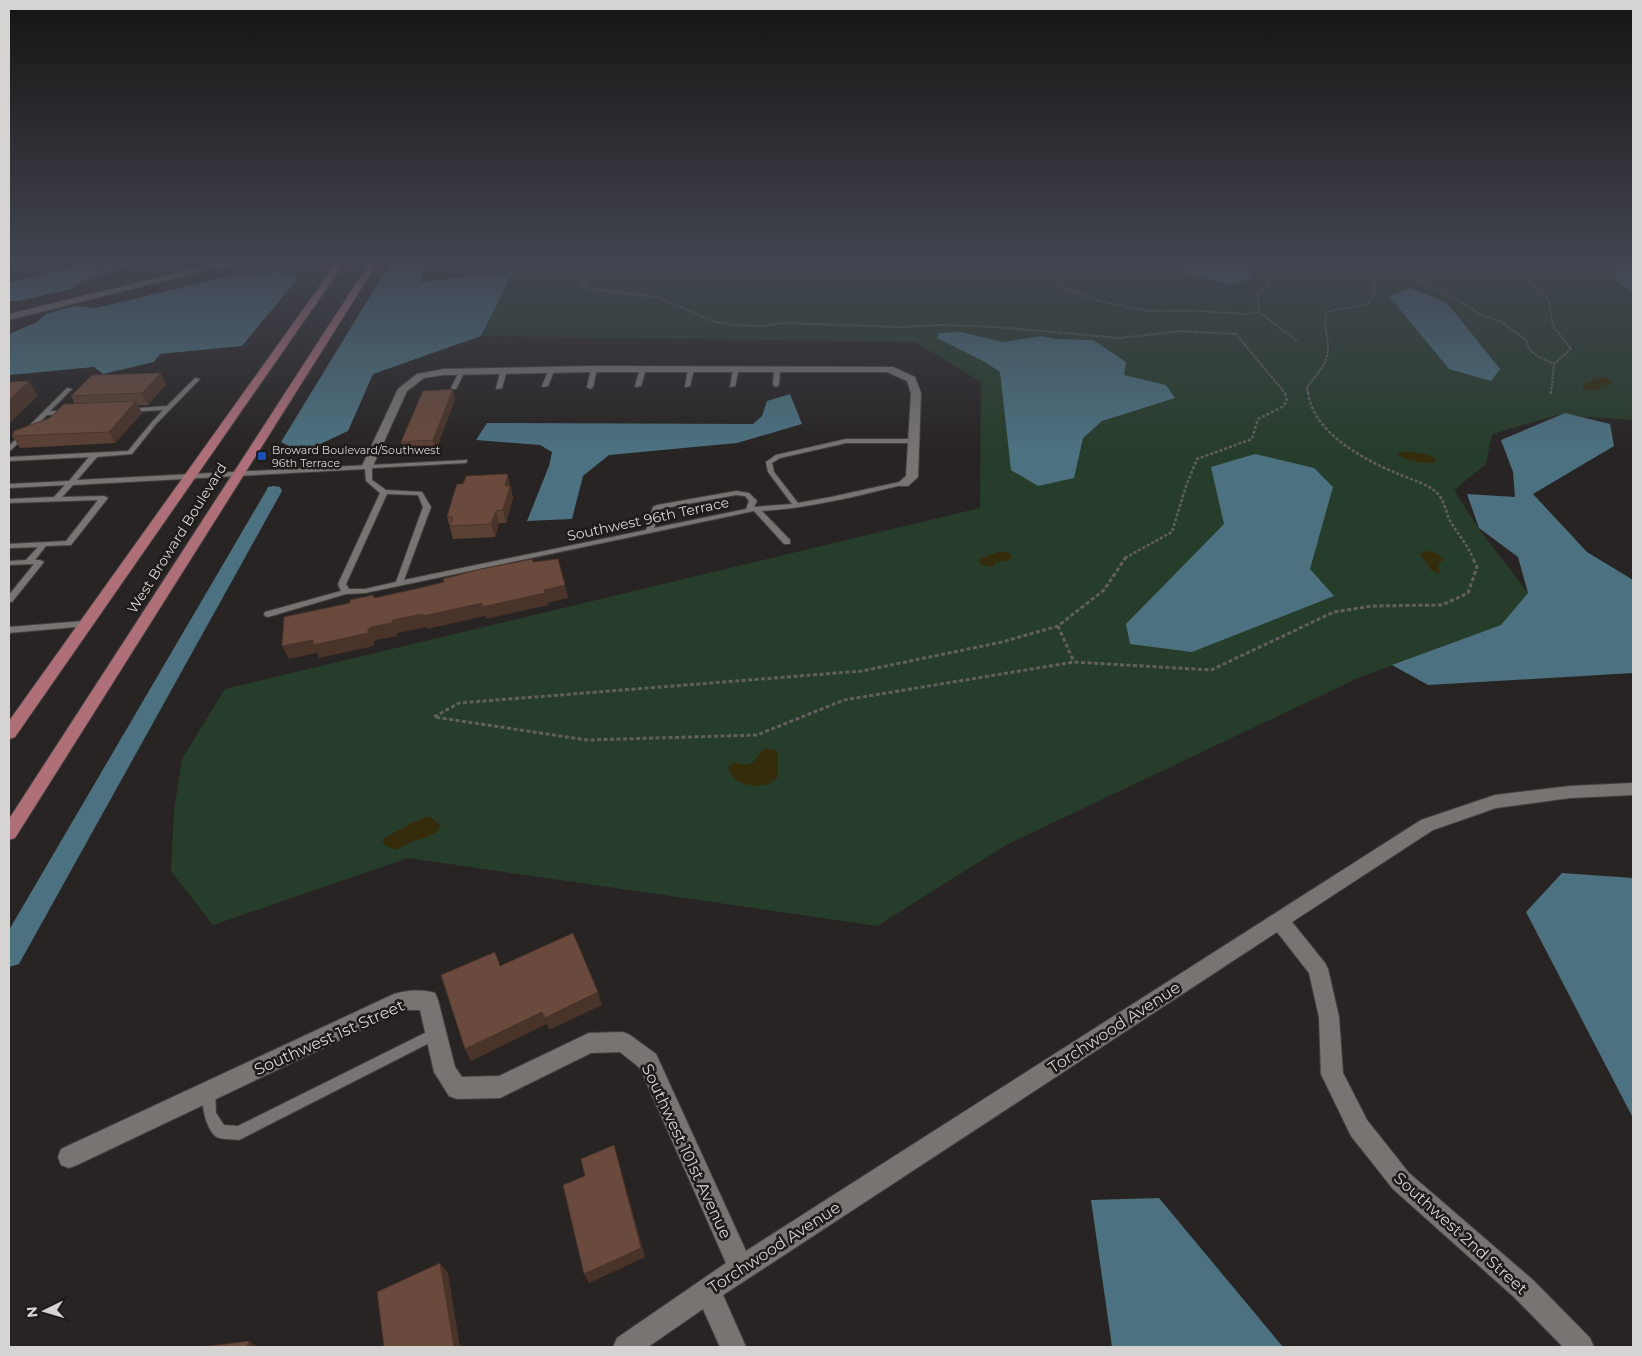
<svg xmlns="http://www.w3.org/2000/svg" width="1642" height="1356" font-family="Montserrat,sans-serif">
<rect width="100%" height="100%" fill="#282423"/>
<path fill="#273d2b" d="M 618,262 L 1633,262 L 1633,420 L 1557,415 L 1492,434 L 1486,464 L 1454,490 L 1479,529 L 1528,593 L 1501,625 L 1358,678 L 1006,845 L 877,926 L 408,858 L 213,925 L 171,871 L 174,811 L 182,759 L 225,689 L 980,508 L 981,382 L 915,342 L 481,336 L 513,272 Z"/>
<path fill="#342c0b" d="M 1602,377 L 1612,380 L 1611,384 L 1593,391 L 1582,388 L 1584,384 Z
M 1402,452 C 1409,452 1428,454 1434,457 L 1435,462 C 1428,465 1402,460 1397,454 Z
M 1002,551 L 1009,553 L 1011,557 L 1008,561 L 996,562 L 992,567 L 981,565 L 978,561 L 980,558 Z
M 1426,551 L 1436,553 L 1444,559 L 1438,564 L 1440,574 L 1432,571 L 1420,554 Z
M 767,748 L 778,751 C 778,760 778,768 778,777 C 775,779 772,782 768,784 C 755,789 729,783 729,767 L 732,763 C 738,762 742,766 749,764 C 758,761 758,751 767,748 Z
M 425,817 L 431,817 L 441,826 C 433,838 424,837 411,842 C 406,844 401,847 396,850 L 386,846 L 382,841 C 386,836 417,820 425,817 Z"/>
<path fill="#4c7281" d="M 95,262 L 111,262 L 94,268 L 96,270 L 135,262 L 148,262 L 83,280 L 71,289 L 19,301 L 9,301 L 9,283 Z
M 391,262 L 425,262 L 421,282 L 513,272 L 481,336 L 373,374 L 348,431 L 305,451 L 300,452 L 281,442 Z
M 1158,262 L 1252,262 L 1251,279 L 1229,285 L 1199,277 Z
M 1585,262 L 1633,262 L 1633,291 L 1620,285 L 1612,265 L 1593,265 Z
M 276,272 L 299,277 L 242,346 L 160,354 L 154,362 L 103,374 L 94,367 L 9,375 L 9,334 L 37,322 L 46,314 L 74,306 L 96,308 L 225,277 Z
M 1410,288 L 1447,303 L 1500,369 L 1491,381 L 1449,369 L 1389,296 Z
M 961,332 L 1003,342 L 1041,336 L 1056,339 L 1093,340 L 1126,362 L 1124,375 L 1166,385 L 1175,398 L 1102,421 L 1083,438 L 1074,478 L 1038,486 L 1011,470 L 1000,372 L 985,362 L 937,338 L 939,333 Z
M 790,394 L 802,424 L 737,443 L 609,455 L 583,476 L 572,519 L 527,521 L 549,466 L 552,452 L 540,445 L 476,440 L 487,423 L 753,424 L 762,416 L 767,401 Z
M 1565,413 L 1610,424 L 1614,446 L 1533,494 L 1587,552 L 1633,580 L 1633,673 L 1428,685 L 1392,665 L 1501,625 L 1528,593 L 1518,557 L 1479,528 L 1467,494 L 1515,497 L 1513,472 L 1501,440 Z
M 1255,454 L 1314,468 L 1333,487 L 1310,569 L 1334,596 L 1192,652 L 1130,644 L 1126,624 L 1224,524 L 1211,467 Z
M 1562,873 L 1633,878 L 1633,1118 L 1526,912 Z
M 1159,1198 L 1283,1347 L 1112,1347 L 1091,1200 Z"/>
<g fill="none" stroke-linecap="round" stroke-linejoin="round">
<path fill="#4c7281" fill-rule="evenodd" d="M 274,486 L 280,487 L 282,491 L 19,964 L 9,967 L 9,930 L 266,491 L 268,487 Z"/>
<g stroke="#444140" stroke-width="2">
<path id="lane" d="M 552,367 L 555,369 L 548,386 L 543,387 L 542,386 L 549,369 Z
M 594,367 L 597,369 L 593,387 L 590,389 L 587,387 L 591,369 Z
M 643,367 L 646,369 L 641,386 L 636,387 L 635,386 L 640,369 Z
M 691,367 L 694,369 L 690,386 L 685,387 L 688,369 Z
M 736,367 L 739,369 L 735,386 L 730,387 L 733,369 Z
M 777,367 L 780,369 L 779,385 L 776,387 L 773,385 L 774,369 Z
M 504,368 L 507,370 L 502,388 L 497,389 L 496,388 L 501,370 Z
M 460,370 L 465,371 L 456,389 L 452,389 L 451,388 Z
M 195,378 L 200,379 L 156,424 L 132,454 L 97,457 L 77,480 L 467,460 L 467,462 L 465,463 L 372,468 L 372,480 L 386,490 L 422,492 L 431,507 L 404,580 L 646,530 L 653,507 L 657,505 L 736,491 L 749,493 L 757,501 L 754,507 L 792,504 L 768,472 L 766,462 L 776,455 L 846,439 L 914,439 L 917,441 L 914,443 L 846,443 L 780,458 L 772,463 L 774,472 L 798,503 L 831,497 L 904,481 L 907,483 L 906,484 C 858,496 810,508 762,511 L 790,540 L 790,544 L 784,544 L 754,511 L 365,593 L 346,594 L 268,617 L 265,616 L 264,614 L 265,612 L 341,591 L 338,584 L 380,493 L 366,481 L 365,469 L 73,485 L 62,497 L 104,496 L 108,498 L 71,545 L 46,546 L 35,560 L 40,560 L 44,562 L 12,602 L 9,602 L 9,595 L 34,564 L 9,565 L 9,561 L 26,560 L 38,547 L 9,548 L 9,544 L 66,541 L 98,500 L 9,503 L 9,499 L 54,497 L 65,485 L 9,488 L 9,484 L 69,481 L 89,457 L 9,461 L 9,457 L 128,451 L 152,422 L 163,410 L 128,412 L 126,411 L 126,409 L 167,406 ZM 387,494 L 418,495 L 423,507 L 396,582 L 365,589 L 349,589 L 346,584 ZM 736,495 L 745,496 L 749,501 L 746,509 L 654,528 L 660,509 Z
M 67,388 L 72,389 L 50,411 L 65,411 L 68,413 L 67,414 L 47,415 L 11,450 L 9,451 L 9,446 Z
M 84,621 L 87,622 L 88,624 L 87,626 L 9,633 L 9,627 Z
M 435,1028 L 439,1030 L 441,1034 L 439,1038 L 239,1140 C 233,1139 220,1140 215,1136 C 205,1126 199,1099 205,1087 L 209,1085 L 213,1087 L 215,1091 L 216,1113 L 224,1125 L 238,1126 Z"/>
</g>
<g stroke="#444140" stroke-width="2">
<path id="street" d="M 230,262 L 249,262 L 245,264 L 210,269 L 9,320 L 9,314 L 210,265 Z
M 594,366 L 893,367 L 915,377 L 921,393 L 918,477 L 908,486 L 900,486 L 898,483 L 906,476 L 911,393 L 907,381 L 887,372 L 594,372 L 444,375 L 424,378 L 407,391 L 372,468 L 368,469 L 362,466 L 398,389 L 417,374 L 444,369 Z
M 1633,783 L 1633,795 L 1570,798 L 1496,808 L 1433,830 L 1292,922 L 1325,963 L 1328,969 L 1339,1017 L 1343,1073 L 1367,1120 L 1409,1173 L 1533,1280 L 1590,1338 L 1594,1347 L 1563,1347 L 1515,1298 L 1393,1189 L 1351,1136 L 1321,1074 L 1319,1017 L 1309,973 L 1277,932 L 723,1295 L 746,1347 L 720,1347 L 703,1309 L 648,1347 L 613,1347 L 617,1338 L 726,1263 L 640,1068 L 620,1052 L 591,1053 L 500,1098 L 457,1099 L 449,1096 L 434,1072 L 420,1010 L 403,1010 L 77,1165 L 69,1168 L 61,1165 L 58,1157 L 61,1149 L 394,994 C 406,990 423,989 435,993 L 438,1000 L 455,1067 L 462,1077 L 499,1076 L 589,1033 L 623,1032 L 630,1035 L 656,1054 L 746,1251 L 1421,820 L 1495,795 L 1570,786 Z"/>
</g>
<g stroke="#444140" stroke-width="2">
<path id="primary" d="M 337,262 L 345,262 L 15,737 L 9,739 L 9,721 Z
M 370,262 L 378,262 L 15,838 L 9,840 L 9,819 Z"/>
</g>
<path stroke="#625f5e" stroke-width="2" stroke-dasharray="2.5 1" stroke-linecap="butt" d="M 702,262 L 597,270 L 582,285 L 590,289 L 657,297 L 715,322 L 735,325 L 762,326 L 784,323 L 901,327 L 942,325 L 997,327 L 1120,338 L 1180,331 L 1236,334 L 1285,393
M 1044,262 L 1068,290 L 1100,301 L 1149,311 L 1201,311 L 1244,314 L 1259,312 L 1258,295 L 1267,286 L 1270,278 L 1265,270 L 1267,264 L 1265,262
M 1378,262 L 1395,272 L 1412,277 L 1453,297 L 1480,314 L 1500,321 L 1526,340 L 1530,350 L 1539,357 L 1554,364 L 1571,349 L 1553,326 L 1549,301 L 1540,289 L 1502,262
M 1259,312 L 1297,341
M 1308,393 L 1307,387 C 1314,377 1324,368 1327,356 C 1331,342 1322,327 1327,312 C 1369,300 1377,318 1375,262
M 1551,393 L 1554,364"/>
<path stroke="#625f5e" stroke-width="2.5" stroke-dasharray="3 2" stroke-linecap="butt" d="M 1308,392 C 1313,433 1363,459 1398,474 C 1410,479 1429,484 1438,494 C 1444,501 1446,511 1449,519 C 1457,533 1467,544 1473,558
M 1551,394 L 1551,392
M 1125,558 L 1172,532 L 1186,486 L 1197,459 L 1252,439 L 1258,419 L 1282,407 L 1287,401 L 1285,392"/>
<path stroke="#625f5e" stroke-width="3" stroke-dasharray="4 2.5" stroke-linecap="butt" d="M 1126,557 L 1104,590 L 1058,626 L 1002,642 L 862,671 L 459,703 L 434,717 L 587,740 L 757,735 L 844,700 L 1074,662 L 1211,670 L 1334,612 L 1372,606 L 1442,605 L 1468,593 L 1477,567 L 1472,557
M 1058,626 L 1074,662"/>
<use href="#lane" fill="#787472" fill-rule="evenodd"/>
<use href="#street" fill="#787472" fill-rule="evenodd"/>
<use href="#primary" fill="#af6f79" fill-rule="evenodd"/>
</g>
<path fill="#5b4034" d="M 166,384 L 148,405 L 138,405 L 142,413 L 115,443 L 20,448 L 12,436 L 50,418 L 75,404 L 71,396 Z
M 453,389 L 455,399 L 436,450 L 404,452 L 401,442 Z
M 511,487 L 511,489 L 513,498 L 506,523 L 499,523 L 495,537 L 453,539 L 447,517 Z"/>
<path fill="#4a342a" d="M 161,373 L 166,384 L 148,405 L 142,393 Z
M 29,381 L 38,396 L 9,424 L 9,400 Z
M 453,389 L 455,399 L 436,450 L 433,440 Z
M 136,401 L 142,413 L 115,443 L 109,432 Z
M 508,475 L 513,498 L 506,523 L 503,510 L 505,486 Z
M 496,511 L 499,523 L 495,537 L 491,524 Z
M 565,585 L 568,598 L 547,603 L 548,605 L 486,619 L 485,616 L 427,629 L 427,627 L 397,633 L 397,636 L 376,640 L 374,642 L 374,646 L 319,658 L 317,653 L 289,659 L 282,646 L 368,629 L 371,627 L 392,620 L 482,603 Z
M 598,992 L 602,1005 L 549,1030 L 545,1018 Z
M 542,1012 L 547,1024 L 471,1061 L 465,1049 Z
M 614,1145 L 617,1156 L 645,1257 L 589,1283 L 584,1274 Z
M 440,1263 L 448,1273 L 460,1347 L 454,1347 Z
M 249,1341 L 258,1347 L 247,1347 Z"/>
<path fill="#6a4a3c" stroke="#4a342a" d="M 161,373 L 142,393 L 71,396 L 92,375 Z
M 29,381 L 9,400 L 9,382 Z
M 453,389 L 433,440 L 401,442 L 423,391 Z
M 136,401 L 109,432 L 12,436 L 14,431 L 50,418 L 64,404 Z
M 506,474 L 508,475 L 505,486 L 510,486 L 503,510 L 496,511 L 491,524 L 450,526 L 453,517 L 447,517 L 451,503 L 457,484 L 463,484 L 466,476 Z
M 532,559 L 533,562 L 558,559 L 565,585 L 544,590 L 545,593 L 482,607 L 482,603 L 423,616 L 423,614 L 392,620 L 392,623 L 371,627 L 368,629 L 368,633 L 313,645 L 313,640 L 282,646 L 284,617 L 350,603 L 350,600 L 373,595 L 374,598 L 420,588 L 444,582 L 443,579 L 481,569 Z
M 573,933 L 598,992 L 545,1018 L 542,1012 L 465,1049 L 441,975 L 495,952 L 500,966 Z
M 614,1145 L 641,1248 L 584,1274 L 563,1185 L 585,1176 L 581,1159 Z
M 440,1263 L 454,1347 L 384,1347 L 377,1292 Z
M 249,1341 L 247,1347 L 202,1347 Z"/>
<linearGradient id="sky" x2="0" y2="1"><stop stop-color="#161413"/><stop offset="0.58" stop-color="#424550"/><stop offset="1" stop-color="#424550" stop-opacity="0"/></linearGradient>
<rect width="1642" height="452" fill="url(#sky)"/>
<rect fill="#1a4fb4" stroke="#1e1b19" stroke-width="2" x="257" y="451" width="10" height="10" rx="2.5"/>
<g text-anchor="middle" stroke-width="5" stroke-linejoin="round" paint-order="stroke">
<g font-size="11" fill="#d6d4d3" stroke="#1e1b19" text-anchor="start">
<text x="272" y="454">Broward Boulevard/Southwest<tspan x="272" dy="13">96th Terrace</tspan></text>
</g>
<g font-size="14" fill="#d6d4d3" stroke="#1e1b19">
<text transform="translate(648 519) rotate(-12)" y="5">Southwest 96th Terrace</text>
<text transform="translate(177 538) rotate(-58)" y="5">West Broward Boulevard</text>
</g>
<g font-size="16" fill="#d6d4d3" stroke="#1e1b19">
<text transform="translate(1114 1027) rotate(-33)" y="6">Torchwood Avenue</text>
<text transform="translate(329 1037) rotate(-24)" y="6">Southwest 1st Street</text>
<text transform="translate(687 1151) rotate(65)" y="6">Southwest 101st Avenue</text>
<text transform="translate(1461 1233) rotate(42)" y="6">Southwest 2nd Street</text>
<text transform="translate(774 1247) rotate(-33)" y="6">Torchwood Avenue</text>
</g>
</g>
<rect width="1642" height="1356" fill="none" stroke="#d6d4d3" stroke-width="20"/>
<g transform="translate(45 1311) rotate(265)" stroke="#1e1b19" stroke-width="4" paint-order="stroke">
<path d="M0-4L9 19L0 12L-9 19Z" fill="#d6d4d3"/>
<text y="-8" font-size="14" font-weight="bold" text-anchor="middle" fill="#d6d4d3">N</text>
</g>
</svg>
